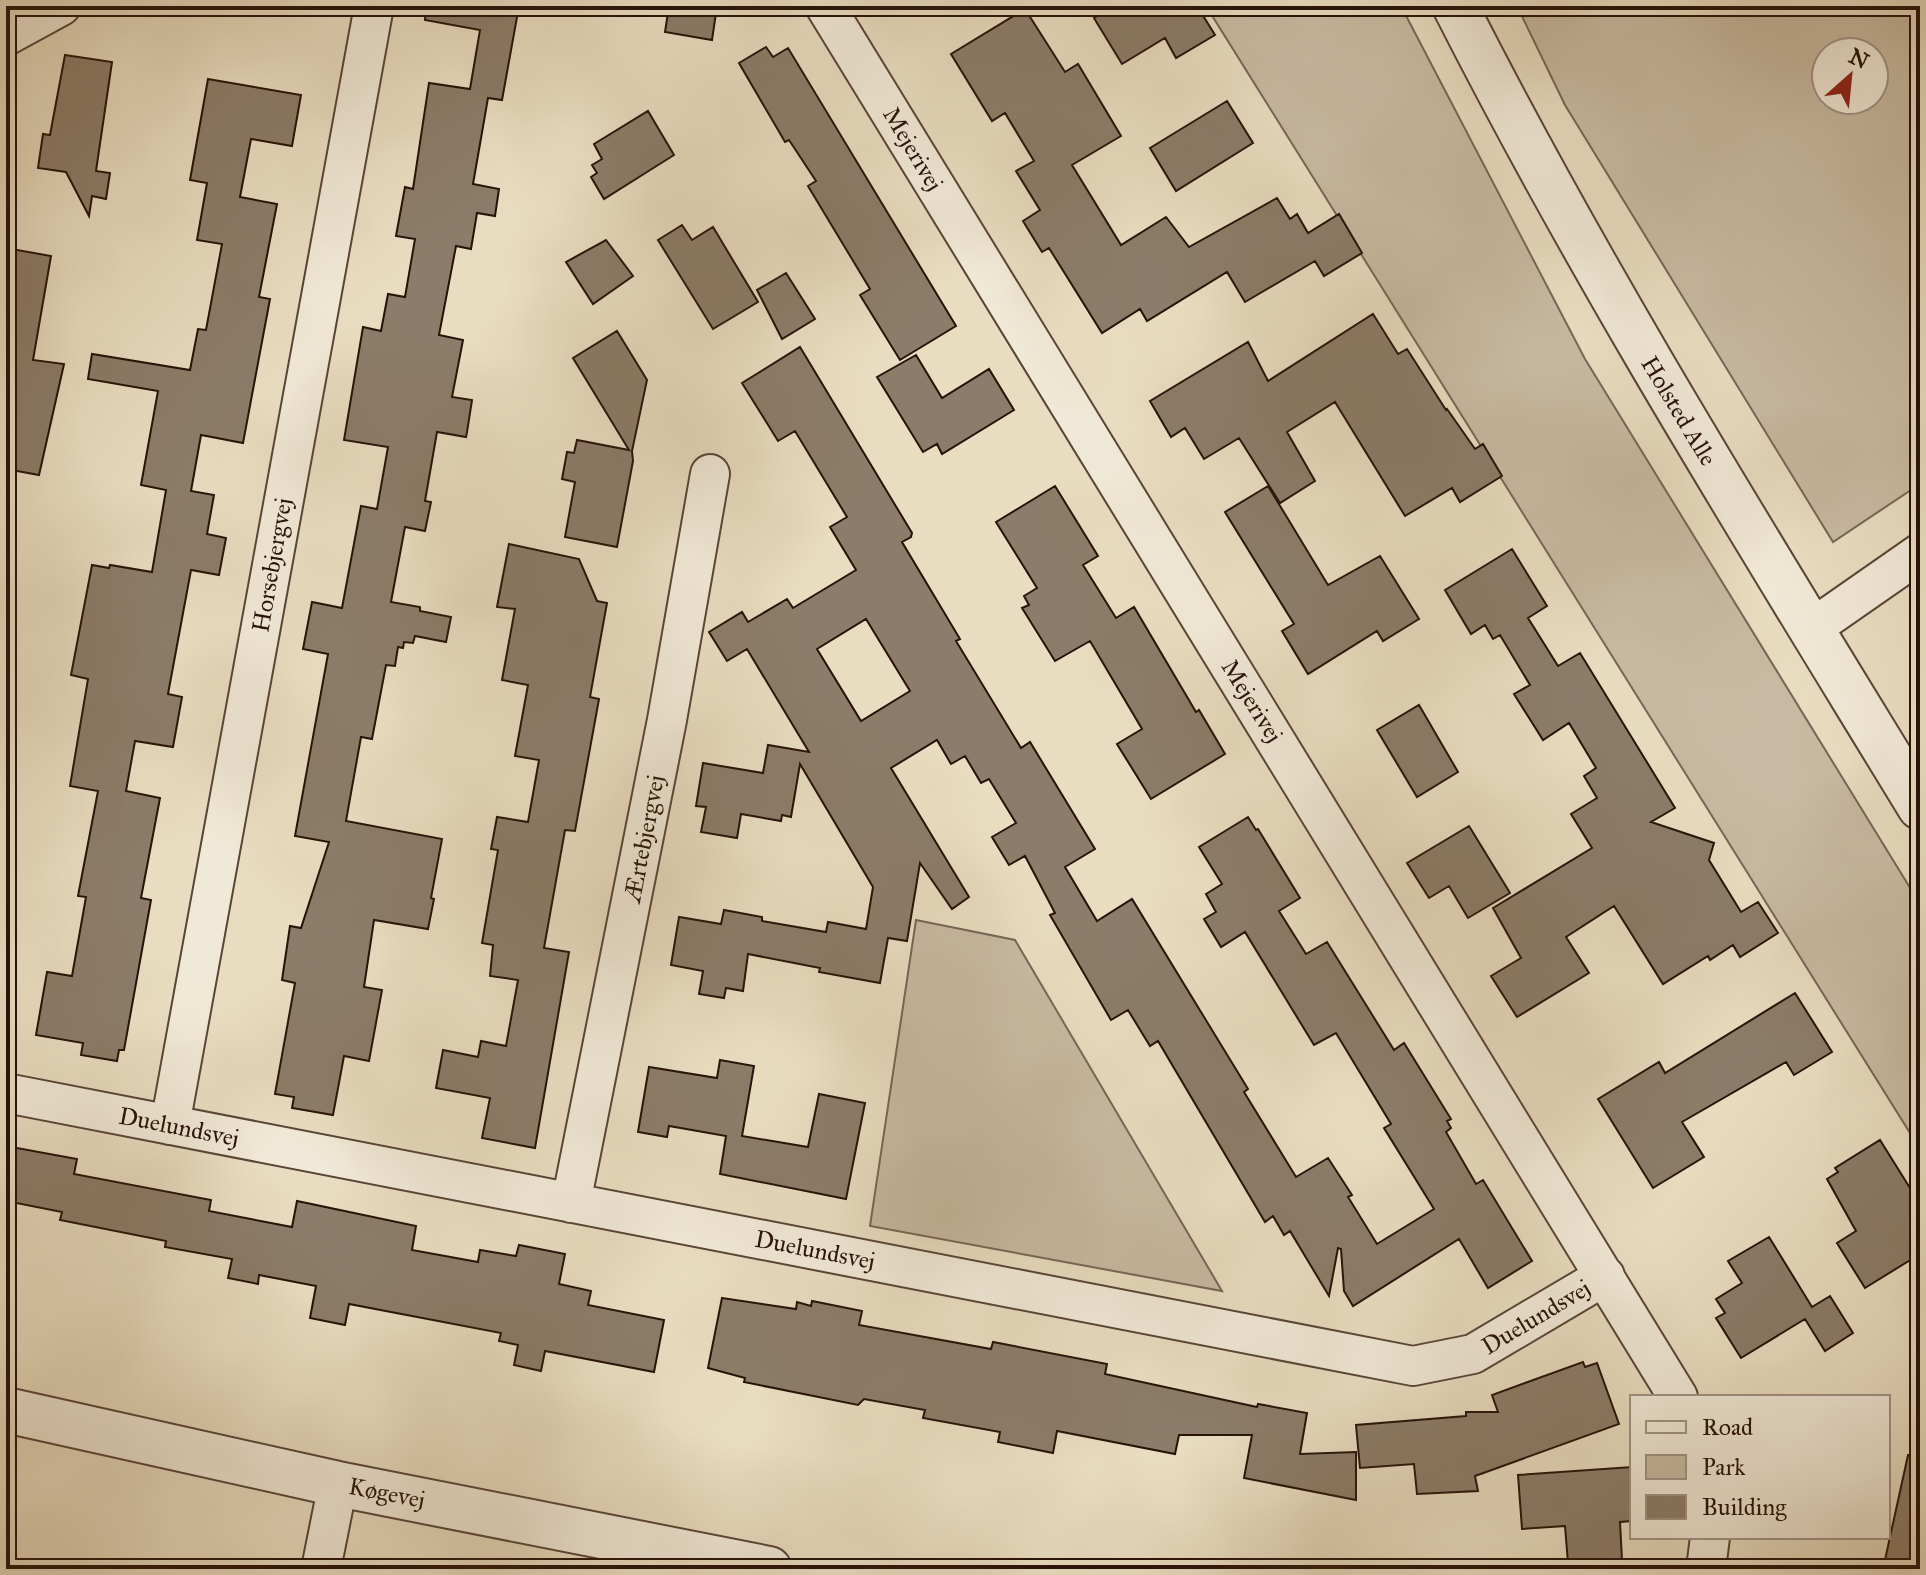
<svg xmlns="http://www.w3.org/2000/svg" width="1926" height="1575" font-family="'IM FELL Great Primer',serif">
<rect width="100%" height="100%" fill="#e9ddc1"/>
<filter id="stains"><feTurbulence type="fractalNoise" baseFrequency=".0025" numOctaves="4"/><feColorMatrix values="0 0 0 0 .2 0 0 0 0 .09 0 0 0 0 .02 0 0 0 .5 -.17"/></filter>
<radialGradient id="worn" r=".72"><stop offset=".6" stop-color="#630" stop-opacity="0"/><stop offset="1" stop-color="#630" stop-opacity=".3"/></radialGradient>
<path fill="#c8baa2" stroke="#786656" stroke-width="2" fill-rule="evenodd" d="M 1206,6 L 1401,6 L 1585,359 L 1920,904 L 1920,1149 Z
M 1517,6 L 1920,6 L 1920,484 L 1833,542 L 1565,105 ZM 1826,52 L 1874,52 L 1874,100 L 1826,100 Z
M 916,920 L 1015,940 L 1222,1291 L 870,1226 Z"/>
<path fill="#8c7c69" stroke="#271209" stroke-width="2" fill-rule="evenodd" d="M 426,6 L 519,6 L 502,100 L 488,98 L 473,184 L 499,189 L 495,216 L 477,213 L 471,249 L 456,246 L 439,335 L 463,340 L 452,397 L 472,400 L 467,432 L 466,437 L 437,432 L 425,501 L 431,502 L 425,531 L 405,527 L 391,602 L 420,607 L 420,611 L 451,617 L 446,642 L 415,636 L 413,643 L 404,642 L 403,648 L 398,647 L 395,666 L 386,665 L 372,739 L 361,737 L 346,821 L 442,839 L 431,898 L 434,899 L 428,929 L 374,920 L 364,987 L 382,990 L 369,1061 L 344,1056 L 333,1115 L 292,1108 L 294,1097 L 275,1094 L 295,983 L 282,980 L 290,926 L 301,928 L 329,842 L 295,836 L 328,654 L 303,649 L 312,602 L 342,608 L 361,506 L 377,509 L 388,447 L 344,440 L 363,327 L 381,331 L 388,294 L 405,297 L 415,239 L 396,236 L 405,187 L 413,189 L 429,83 L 470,89 L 480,30 L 425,20 Z
M 669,6 L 717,6 L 712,40 L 665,32 Z
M 1113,6 L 1197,6 L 1215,35 L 1176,58 L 1165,38 L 1122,64 L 1094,18 Z
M 1025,9 L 1065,72 L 1078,64 L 1121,136 L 1072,165 L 1121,245 L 1166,217 L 1189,247 L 1277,198 L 1290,219 L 1297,214 L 1308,233 L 1339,214 L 1362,253 L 1324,276 L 1315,261 L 1245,302 L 1227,272 L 1147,321 L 1140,309 L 1102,333 L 1049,248 L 1042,252 L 1023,221 L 1040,210 L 1016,171 L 1034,161 L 1005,113 L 992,121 L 951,54 Z
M 766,47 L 773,57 L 788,48 L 956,326 L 900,360 L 860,295 L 870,289 L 808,186 L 816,181 L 789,140 L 785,142 L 739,63 Z
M 65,55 L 112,62 L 96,171 L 110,173 L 106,199 L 92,196 L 89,216 L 66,172 L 38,168 L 43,134 L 50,135 Z
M 208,79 L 301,95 L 292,146 L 251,139 L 240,197 L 277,204 L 259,297 L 270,299 L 243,443 L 201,435 L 191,491 L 214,495 L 207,534 L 226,538 L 219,575 L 191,570 L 168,694 L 182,697 L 173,747 L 135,741 L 126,791 L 160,798 L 141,898 L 151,900 L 124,1050 L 119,1050 L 117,1061 L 81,1055 L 83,1043 L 36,1035 L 47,972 L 72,976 L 86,897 L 78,896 L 98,791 L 70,786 L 88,679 L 71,675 L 92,565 L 109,568 L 110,565 L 152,572 L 166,490 L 141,485 L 158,391 L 88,379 L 92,354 L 190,370 L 198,329 L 206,330 L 222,244 L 197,240 L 207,183 L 190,180 Z
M 1227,101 L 1253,143 L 1176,191 L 1150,148 Z
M 648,111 L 674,155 L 604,199 L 591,177 L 597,173 L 592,165 L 602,159 L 594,144 Z
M 682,225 L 692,240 L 713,227 L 758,302 L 713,329 L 658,240 Z
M 606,240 L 633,276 L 593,304 L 566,262 Z
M 6,248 L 51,256 L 33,360 L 64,364 L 39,475 L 6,469 L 9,428 L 6,427 Z
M 786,273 L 815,319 L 782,339 L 757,290 Z
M 1373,314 L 1398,354 L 1407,349 L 1446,410 L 1447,409 L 1475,449 L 1483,444 L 1502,476 L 1460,502 L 1452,488 L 1405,516 L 1335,402 L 1287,432 L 1315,481 L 1280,503 L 1239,438 L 1204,459 L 1185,428 L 1171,437 L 1150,401 L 1248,342 L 1268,381 Z
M 617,331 L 647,380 L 632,451 L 633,461 L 617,547 L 565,537 L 575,482 L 562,479 L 567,452 L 574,453 L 577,440 L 629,450 L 573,358 Z
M 800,347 L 912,533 L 911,537 L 902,542 L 960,639 L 956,641 L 1021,748 L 1030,742 L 1095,849 L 1065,867 L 1097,921 L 1132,899 L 1248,1089 L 1244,1092 L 1296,1177 L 1328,1158 L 1352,1195 L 1348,1197 L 1377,1244 L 1434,1209 L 1384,1128 L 1391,1124 L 1336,1033 L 1314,1045 L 1245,932 L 1221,947 L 1204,919 L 1216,912 L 1206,894 L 1222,884 L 1199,847 L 1248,817 L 1256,830 L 1258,829 L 1300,898 L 1279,911 L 1306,954 L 1327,942 L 1394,1050 L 1404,1043 L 1451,1119 L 1447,1121 L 1451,1128 L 1446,1132 L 1476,1184 L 1483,1180 L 1532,1261 L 1488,1288 L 1459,1239 L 1353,1306 L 1344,1291 L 1341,1249 L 1338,1248 L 1329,1296 L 1290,1231 L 1284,1235 L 1273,1216 L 1265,1222 L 1158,1041 L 1150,1046 L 1128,1010 L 1111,1020 L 1050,915 L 1055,913 L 1025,856 L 1009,865 L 992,837 L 1016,823 L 989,779 L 981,783 L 965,756 L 951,764 L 937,740 L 891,768 L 969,897 L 952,909 L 920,863 L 907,941 L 888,938 L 880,983 L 819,972 L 820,968 L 748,954 L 743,991 L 726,988 L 724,998 L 699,994 L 703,971 L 671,965 L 679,917 L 721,924 L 724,910 L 762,917 L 762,921 L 826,932 L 828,922 L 866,929 L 873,887 L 800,764 L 791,817 L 782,815 L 781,821 L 741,814 L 737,838 L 701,832 L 706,807 L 696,806 L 703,763 L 763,773 L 768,745 L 809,752 L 747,649 L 727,661 L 709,632 L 742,612 L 748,622 L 787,599 L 793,608 L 856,570 L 830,527 L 847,517 L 795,431 L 778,441 L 742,383 ZM 866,619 L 910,691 L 861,721 L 817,649 Z
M 916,355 L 942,398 L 989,369 L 1014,410 L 942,454 L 937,444 L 923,452 L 877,377 Z
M 1055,486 L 1098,556 L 1083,565 L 1116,618 L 1134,607 L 1196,712 L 1199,710 L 1225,754 L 1151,799 L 1117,744 L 1142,729 L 1090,641 L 1055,661 L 1022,608 L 1029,605 L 1024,596 L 1037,588 L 996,522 Z
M 1268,486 L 1328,585 L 1380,556 L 1419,619 L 1383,641 L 1377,631 L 1308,674 L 1282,631 L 1294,624 L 1225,512 Z
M 509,544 L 579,559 L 597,601 L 607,603 L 590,697 L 599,699 L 575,831 L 565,830 L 544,948 L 569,952 L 535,1148 L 482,1138 L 490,1098 L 436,1088 L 443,1050 L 478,1057 L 481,1041 L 506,1046 L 518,980 L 490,976 L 493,945 L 482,943 L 498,850 L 491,849 L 497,817 L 528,822 L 539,760 L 515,756 L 528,685 L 502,680 L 515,609 L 497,607 Z
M 1512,549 L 1547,606 L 1528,618 L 1558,666 L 1580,653 L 1675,808 L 1651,822 L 1714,843 L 1709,860 L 1741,912 L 1758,902 L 1778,933 L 1740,957 L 1733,945 L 1710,960 L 1708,956 L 1663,984 L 1614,906 L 1566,937 L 1589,973 L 1517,1017 L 1491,976 L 1521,958 L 1493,908 L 1592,848 L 1571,814 L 1597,798 L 1584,776 L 1596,768 L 1569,723 L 1543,740 L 1514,694 L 1530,685 L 1500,635 L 1493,639 L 1485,625 L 1471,634 L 1445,590 Z
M 1419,705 L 1458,772 L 1417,797 L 1377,730 Z
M 1469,826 L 1510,893 L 1468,918 L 1449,886 L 1429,898 L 1407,863 Z
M 1795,993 L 1832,1052 L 1794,1075 L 1786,1062 L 1682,1122 L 1704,1157 L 1653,1188 L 1598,1099 L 1659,1062 L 1665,1073 Z
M 720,1060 L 754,1066 L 742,1136 L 808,1147 L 819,1094 L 865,1103 L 846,1199 L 720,1174 L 726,1136 L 669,1126 L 667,1137 L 638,1132 L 649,1067 L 717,1078 Z
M 1880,1140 L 1920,1204 L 1920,1254 L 1865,1288 L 1837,1243 L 1856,1231 L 1827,1179 L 1838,1172 L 1835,1168 Z
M 6,1146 L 77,1159 L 74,1174 L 211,1200 L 209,1211 L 292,1227 L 297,1201 L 416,1226 L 412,1250 L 478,1262 L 480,1250 L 516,1256 L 519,1245 L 565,1254 L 559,1284 L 591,1291 L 588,1305 L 664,1320 L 654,1372 L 545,1351 L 541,1371 L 514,1365 L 518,1345 L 499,1341 L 501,1333 L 349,1304 L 345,1325 L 310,1318 L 316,1286 L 259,1275 L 258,1284 L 228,1278 L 232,1259 L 165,1247 L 166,1241 L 60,1220 L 62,1212 L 6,1201 Z
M 1769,1237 L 1812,1307 L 1830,1296 L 1853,1333 L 1825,1351 L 1805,1319 L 1741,1358 L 1716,1318 L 1725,1313 L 1716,1299 L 1742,1283 L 1728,1261 Z
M 722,1298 L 796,1309 L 797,1302 L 811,1306 L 812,1301 L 862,1311 L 859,1325 L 991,1349 L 993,1342 L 1107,1364 L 1105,1374 L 1257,1407 L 1258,1404 L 1307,1413 L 1300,1454 L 1356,1452 L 1356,1500 L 1244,1478 L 1252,1435 L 1179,1435 L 1175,1454 L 1057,1431 L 1053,1453 L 998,1442 L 1000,1432 L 923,1418 L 925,1410 L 864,1399 L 858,1405 L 744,1382 L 745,1378 L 708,1368 Z
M 1583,1362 L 1585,1367 L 1597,1363 L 1619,1424 L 1475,1476 L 1478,1491 L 1417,1494 L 1414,1464 L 1360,1468 L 1356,1425 L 1466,1416 L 1466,1412 L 1498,1412 L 1492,1395 Z
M 1908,1455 L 1920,1456 L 1920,1569 L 1883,1569 Z
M 1632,1467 L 1632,1521 L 1620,1522 L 1622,1560 L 1568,1563 L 1565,1526 L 1522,1529 L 1518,1475 Z"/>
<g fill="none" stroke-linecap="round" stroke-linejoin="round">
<g stroke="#584537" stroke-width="42">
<path id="minor" d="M 825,6 L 1678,1397
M 6,36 L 61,6
M 1811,629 L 1920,553
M 6,1093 L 1413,1366 L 1473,1354 L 1605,1276
M 170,1125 L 374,6
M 571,1203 L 667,720 L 710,474
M 321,1569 L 338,1484
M 1706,1569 L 1710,1537"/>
</g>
<g stroke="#584537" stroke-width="48">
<path id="tertiary" d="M 1455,6 C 1595,282 1759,543 1920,807
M 6,1410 L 338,1484 L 769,1569"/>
</g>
<use href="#minor" stroke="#f1e9d7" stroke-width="38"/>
<use href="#tertiary" stroke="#f1e9d7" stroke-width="44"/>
</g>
<g text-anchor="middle" stroke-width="7" stroke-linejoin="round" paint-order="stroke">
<g font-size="24" fill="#271209" stroke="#f1e9d7">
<text transform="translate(913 149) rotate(59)" y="8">Mejerivej</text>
<text transform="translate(1679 411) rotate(59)" y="8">Holsted Alle</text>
<text transform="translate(272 565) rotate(-80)" y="8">Horsebjergvej</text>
<text transform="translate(1252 701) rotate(58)" y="8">Mejerivej</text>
<text transform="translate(644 839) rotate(-79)" y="8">Ærtebjergvej</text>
<text transform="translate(179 1127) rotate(11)" y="8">Duelundsvej</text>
<text transform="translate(815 1250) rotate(11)" y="8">Duelundsvej</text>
<text transform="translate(1536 1317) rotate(-31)" y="8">Duelundsvej</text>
<text transform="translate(387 1493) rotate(11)" y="8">Køgevej</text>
</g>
</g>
<rect width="1926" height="1575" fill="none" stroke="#e9ddc1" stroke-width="32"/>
<rect x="8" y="8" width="1910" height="1559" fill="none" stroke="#271209" stroke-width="4"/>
<rect x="16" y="16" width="1894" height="1543" fill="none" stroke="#271209" stroke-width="2"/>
<rect x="1630" y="1395" width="260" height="144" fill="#f1e9d7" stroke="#a09385" stroke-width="2"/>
<rect x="1646" y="1421" width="40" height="12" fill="#f1e9d7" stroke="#a09385" stroke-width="2"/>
<text x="1702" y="1435" font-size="24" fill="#271209">Road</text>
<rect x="1646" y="1455" width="40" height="24" fill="#c8baa2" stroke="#a09385" stroke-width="2"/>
<text x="1702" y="1475" font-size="24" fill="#271209">Park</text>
<rect x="1646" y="1495" width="40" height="24" fill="#8c7c69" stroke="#a09385" stroke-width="2"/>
<text x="1702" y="1515" font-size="24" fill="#271209">Building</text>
<g transform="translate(1850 76) rotate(27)"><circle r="38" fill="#f1e9d7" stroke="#a09385" stroke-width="2"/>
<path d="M0-6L14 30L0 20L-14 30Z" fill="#8f2418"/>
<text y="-12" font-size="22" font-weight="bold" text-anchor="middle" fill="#271209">N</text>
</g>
<rect width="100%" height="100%" filter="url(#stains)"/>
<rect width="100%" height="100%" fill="url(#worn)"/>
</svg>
